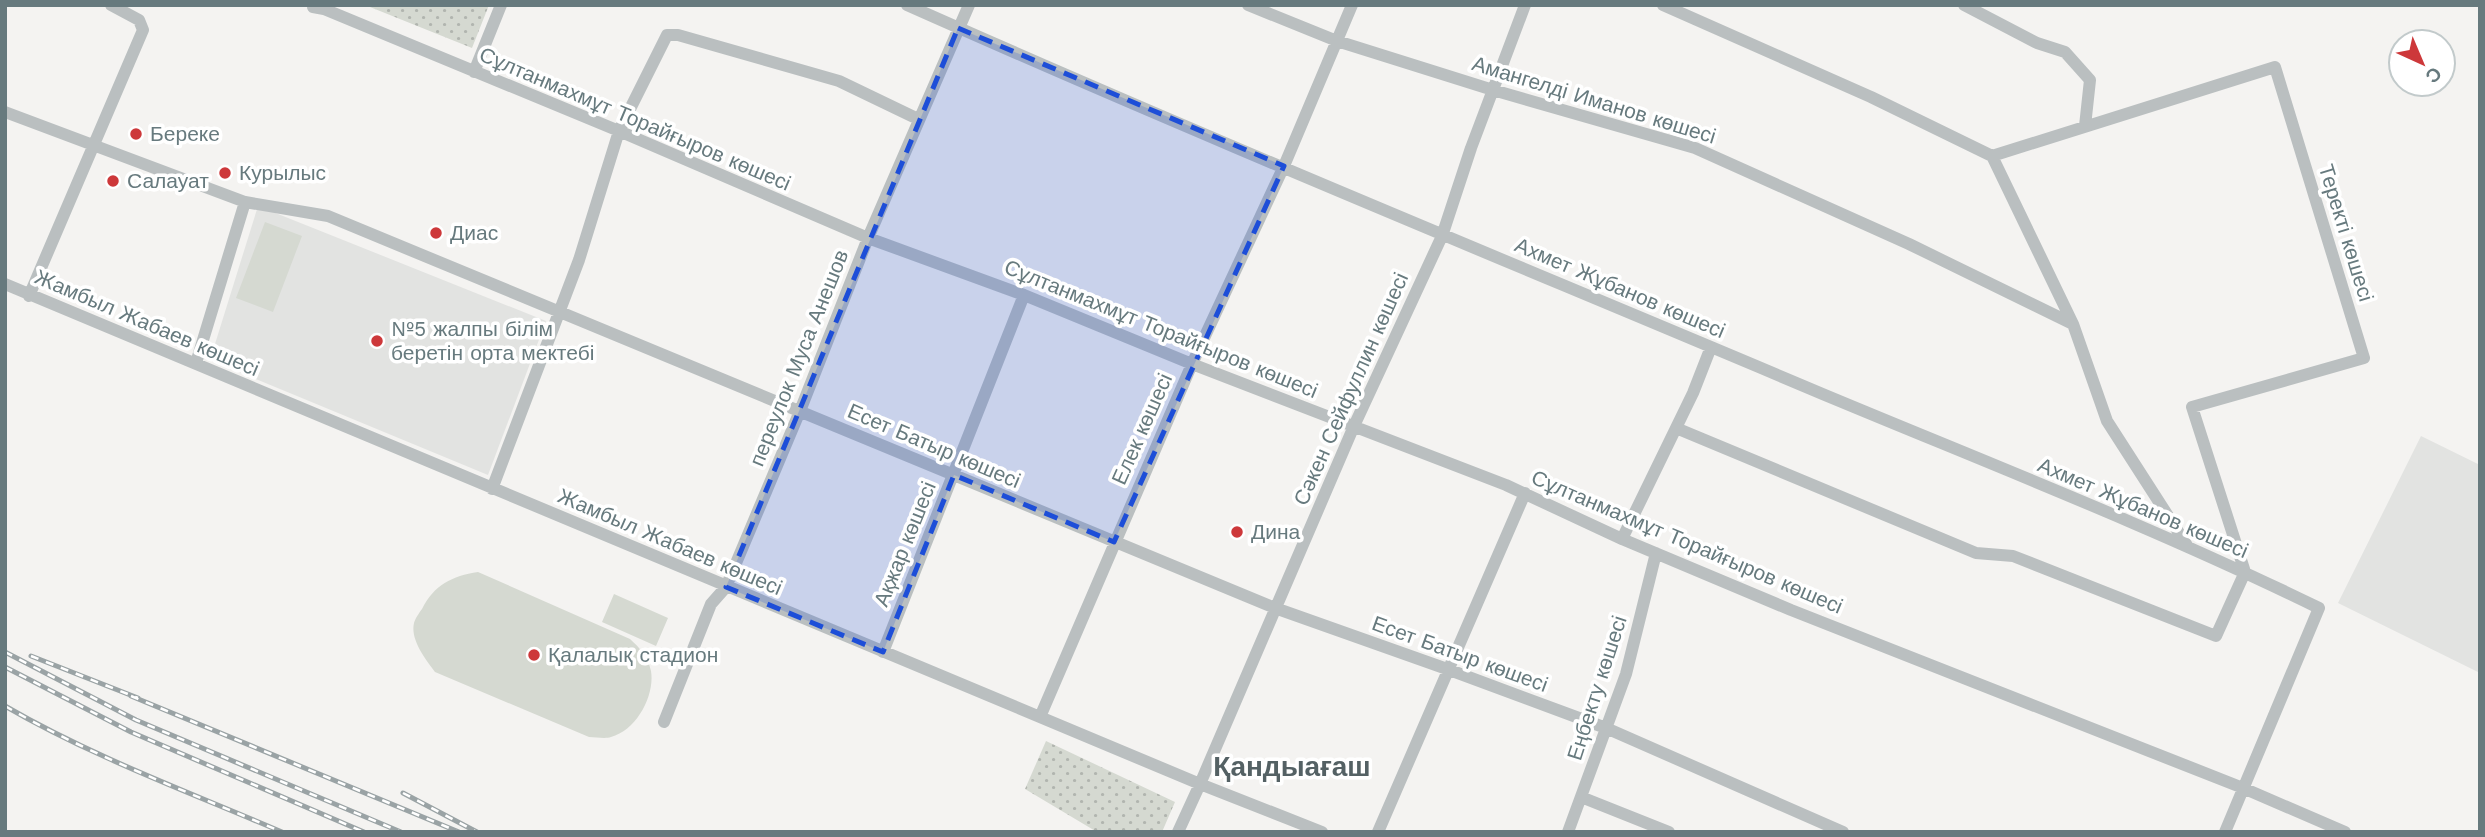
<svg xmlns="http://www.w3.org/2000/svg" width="2485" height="837" font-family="'Work Sans',sans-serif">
<defs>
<pattern id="park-dots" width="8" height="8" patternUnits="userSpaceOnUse" patternTransform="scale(1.75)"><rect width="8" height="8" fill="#d5d9d1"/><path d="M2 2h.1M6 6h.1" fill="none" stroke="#b1b5af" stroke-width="1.8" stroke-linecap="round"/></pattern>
</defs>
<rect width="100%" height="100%" fill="#f4f3f1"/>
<path fill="#e2e3e1" d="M 258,206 L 546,321 L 488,475 L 210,360 Z
M 2421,436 L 2480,465 L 2480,673 L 2338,603 Z"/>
<path fill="#d5d9d1" d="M 265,222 L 302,236 L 273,312 L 236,298 Z
M 478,572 L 630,639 C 640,648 648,657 651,671 C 655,695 637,730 611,737 C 605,739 596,737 589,737 L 435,672 C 426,660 410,640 414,623 C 415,619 419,613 422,609 C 434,585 452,576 478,572 Z
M 614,594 L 668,618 L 656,646 L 602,622 Z"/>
<path fill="url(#park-dots)" d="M 365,5 L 489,5 L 472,48 Z
M 1046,741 L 1175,802 L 1162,832 L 1097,832 L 1025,789 Z"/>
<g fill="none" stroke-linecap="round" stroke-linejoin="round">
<path stroke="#babfc0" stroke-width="12" d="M 907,5 C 1215,142 1527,269 1837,400 C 1998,467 2162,531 2319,608 L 2225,832
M 1248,5 L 1337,41 L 1493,90 L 1695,148 L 1909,244 L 2073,324
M 1663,5 L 1871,97 L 1992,156 L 2073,324 L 2107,421 L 2188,547
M 1964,5 L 2037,43 L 2065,52 L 2090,80 L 2085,126
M 313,7 L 324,9 L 619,131 L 868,238 L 1024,295 L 1192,364 L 1506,485 L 1622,539 L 1791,610 L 2243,788 L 2345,832
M 474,72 L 501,5
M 5,112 L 245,202 L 328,216 L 1275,608 L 1447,669 L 1606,728 L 1843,832
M 5,284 L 1200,784 L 1322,832
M 29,296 L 143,30 L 139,20 L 111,5
M 196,363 L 245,202
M 1676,428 L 1976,553 L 2013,556 L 2216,636 L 2245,572 L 2192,407 L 2364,358 L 2275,67 L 1992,156
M 492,489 L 579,260 L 619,131 L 667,35 L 678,35 L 839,81 L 918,119
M 1622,539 L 1693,393 L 1711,347
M 883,652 L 1024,295
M 1040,717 L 1192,364 L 1284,166 L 1352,5
M 664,722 L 711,604 L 726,587 L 800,411 L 868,238 L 969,5
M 1581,797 L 1669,832
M 1178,832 L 1200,784 L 1354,426 L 1442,236 L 1471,148 L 1525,5
M 1378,832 L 1525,493
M 1568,832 L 1626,674 L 1656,553"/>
<g stroke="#9aa3a5" stroke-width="5">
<path id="rail" d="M 5,652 L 136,720 L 401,832
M 31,656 L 138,698
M 5,667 L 131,732 L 364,832
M 131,696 L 459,832
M 5,706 C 93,757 189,792 282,832
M 403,793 L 477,832"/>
</g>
<use href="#rail" stroke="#fff" stroke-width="2.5" stroke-dasharray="8" stroke-linecap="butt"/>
</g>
<path fill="#1d4ed8" fill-opacity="0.2" stroke="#1d4ed8" stroke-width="5" stroke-dasharray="14 9" stroke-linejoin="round" d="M 958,28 L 1284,166 L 1114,542 L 954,475 L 883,652 L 726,587 Z"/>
<g fill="#cd383a" stroke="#fff" stroke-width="2.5">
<circle cx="136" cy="134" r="7"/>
<circle cx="225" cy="173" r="7"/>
<circle cx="113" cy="181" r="7"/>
<circle cx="436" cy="233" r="7"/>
<circle cx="377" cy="341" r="7"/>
<circle cx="1237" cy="532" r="7"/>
<circle cx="534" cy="655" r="7"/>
</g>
<g text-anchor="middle" stroke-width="7" stroke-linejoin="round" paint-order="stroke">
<g font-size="21" fill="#677a7e" stroke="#fff">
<text transform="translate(1594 100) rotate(17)" y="7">Амангелді Иманов көшесі</text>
<text transform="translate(635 119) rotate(23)" y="7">Сұлтанмахмұт Торайғыров көшесі</text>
<text transform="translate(2346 233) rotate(73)" y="7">Теректі көшесі</text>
<text transform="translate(1620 288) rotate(23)" y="7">Ахмет Жұбанов көшесі</text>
<text transform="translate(147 323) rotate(23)" y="7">Жамбыл Жабаев көшесі</text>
<text transform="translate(1161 329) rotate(22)" y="7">Сұлтанмахмұт Торайғыров көшесі</text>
<text transform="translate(799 358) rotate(-68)" y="7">переулок Муса Анешов</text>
<text transform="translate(1351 389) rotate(-66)" y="7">Сәкен Сейфуллин көшесі</text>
<text transform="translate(1142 429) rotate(-66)" y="7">Елек көшесі</text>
<text transform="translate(934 446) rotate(23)" y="7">Есет Батыр көшесі</text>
<text transform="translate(2143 508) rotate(23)" y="7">Ахмет Жұбанов көшесі</text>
<text transform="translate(670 542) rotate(23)" y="7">Жамбыл Жабаев көшесі</text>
<text transform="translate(1687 542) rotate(23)" y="7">Сұлтанмахмұт Торайғыров көшесі</text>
<text transform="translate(905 544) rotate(-68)" y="7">Ақжар көшесі</text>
<text transform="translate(1460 654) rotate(20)" y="7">Есет Батыр көшесі</text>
<text transform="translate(1597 688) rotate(-72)" y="7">Еңбекту көшесі</text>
</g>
<g font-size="21" fill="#677a7e" stroke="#fff" text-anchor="start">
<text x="150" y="141">Береке</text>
<text x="239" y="180">Курылыс</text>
<text x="127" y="188">Салауат</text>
<text x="450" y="240">Диас</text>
<text x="391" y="336">№5 жалпы білім<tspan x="391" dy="24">беретін орта мектебі</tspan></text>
<text x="1251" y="539">Дина</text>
<text x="548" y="662">Қалалық стадион</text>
</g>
<g font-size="28" font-weight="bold" fill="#546164" stroke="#fff">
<text x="1292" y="776">Қандыағаш</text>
</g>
</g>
<rect width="2485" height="837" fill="none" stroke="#677a7e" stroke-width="14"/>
<g transform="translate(2422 63) rotate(136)"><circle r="33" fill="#ffffff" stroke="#c2cacb" stroke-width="2"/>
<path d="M0-5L12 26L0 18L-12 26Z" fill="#cd383a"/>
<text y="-10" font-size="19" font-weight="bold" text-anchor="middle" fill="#677a7e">С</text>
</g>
</svg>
